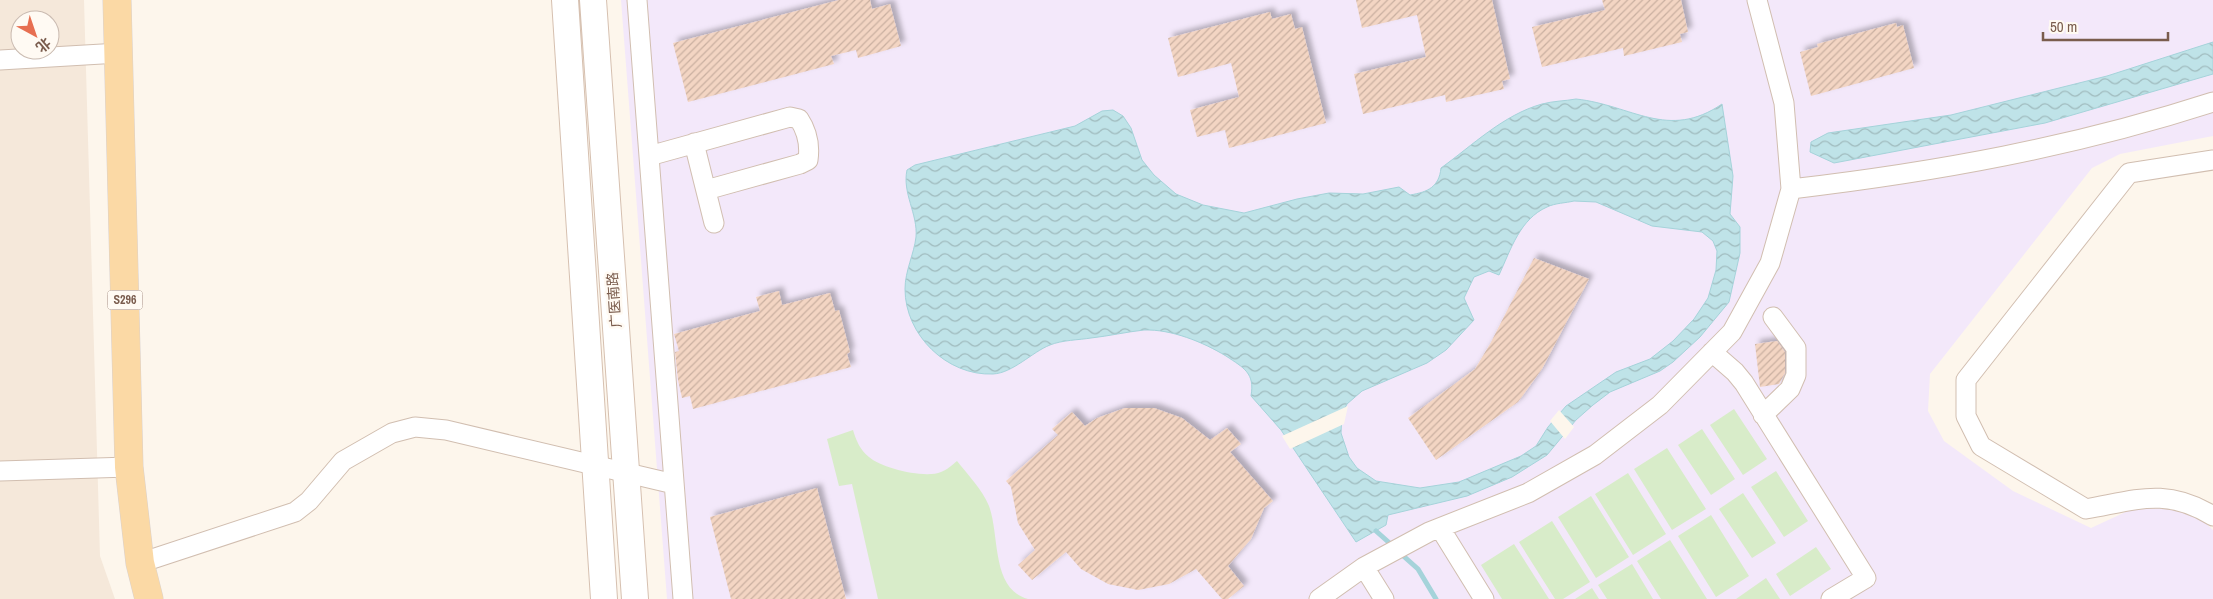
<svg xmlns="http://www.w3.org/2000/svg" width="2213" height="599" font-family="'Archivo Narrow','Noto Sans SC',sans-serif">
<defs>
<pattern id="water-waves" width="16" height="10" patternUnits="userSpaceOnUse" patternTransform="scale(1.25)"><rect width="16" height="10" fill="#bfe3e8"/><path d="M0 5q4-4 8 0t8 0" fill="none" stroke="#a0bbbe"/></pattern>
<pattern id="building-hatch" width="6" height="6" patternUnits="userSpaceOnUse" patternTransform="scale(1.25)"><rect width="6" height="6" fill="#f3d5c3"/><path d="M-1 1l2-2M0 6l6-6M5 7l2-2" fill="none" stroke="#cab0a1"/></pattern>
<filter id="shadow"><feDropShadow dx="4.5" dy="-4.5" stdDeviation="2.5" flood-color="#0004"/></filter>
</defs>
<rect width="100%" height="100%" fill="#fdf6ec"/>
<path fill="#f5e8da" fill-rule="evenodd" d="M 0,0 L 84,0 L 100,556 L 115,599 L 0,599 ZM 20,20 L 50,20 L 50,50 L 20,50 Z"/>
<path fill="#f3e8fa" d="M 621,0 L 2213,0 L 2213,136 L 2120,154 L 2092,168 L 1930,374 L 1928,411 L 1944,441 L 2013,491 L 2091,528 L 2132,509 L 2166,502 L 2198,516 L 2213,530 L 2213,599 L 667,599 Z"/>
<path fill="#d8ecc9" d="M 1734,409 L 1767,459 L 1743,475 L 1710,425 Z
M 1702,429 L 1735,479 L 1711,495 L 1678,445 Z
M 853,430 C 856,440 860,450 869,457 C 881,468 925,479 941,472 C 947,470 952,465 957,461 C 968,475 982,489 989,506 C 1000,536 991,589 1028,599 L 878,599 L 852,484 L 839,486 L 827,439 Z
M 1667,448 L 1706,509 L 1672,530 L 1634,469 Z
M 1776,471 L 1808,521 L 1784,537 L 1751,487 Z
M 1628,473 L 1666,534 L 1633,555 L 1595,494 Z
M 1743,493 L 1776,543 L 1752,558 L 1719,509 Z
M 1591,496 L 1629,557 L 1596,578 L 1558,517 Z
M 1711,515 L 1749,576 L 1716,597 L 1678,536 Z
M 1552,521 L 1590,582 L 1563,599 L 1555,599 L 1519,542 Z
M 1670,540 L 1707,599 L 1661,599 L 1637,561 Z
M 1514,544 L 1549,599 L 1502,599 L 1481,565 Z
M 1816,547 L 1831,569 L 1790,596 L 1776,574 Z
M 1632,564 L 1653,599 L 1607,599 L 1598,585 Z
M 1766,578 L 1780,599 L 1736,599 Z
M 1592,588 L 1599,599 L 1575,599 Z"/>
<path fill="url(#water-waves)" stroke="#a5d3da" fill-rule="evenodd" d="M 2213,42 L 2213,74 L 2045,123 L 1834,163 L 1810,152 L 1811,142 L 1828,133 L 1951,115 L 2107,76 Z
M 1576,99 C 1632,105 1668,141 1722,104 L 1733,176 L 1730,214 L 1740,227 L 1740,253 L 1729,302 L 1700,337 L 1673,362 L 1660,371 L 1610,392 L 1593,405 L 1576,420 L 1547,455 L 1512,477 L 1467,496 L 1388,515 L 1386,525 L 1356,542 L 1281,430 L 1251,396 C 1255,373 1244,368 1226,356 C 1203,342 1171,329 1144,330 C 1126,332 1109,336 1091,338 C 1079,340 1062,340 1050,345 C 1032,352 1013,373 993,374 C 947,376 905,335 905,289 C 905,271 914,254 916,237 C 918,214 902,193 907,170 L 915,165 L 1075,126 L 1102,111 L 1113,110 L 1123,116 L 1131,128 L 1142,160 L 1154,175 L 1176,194 L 1203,205 L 1244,213 L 1297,199 L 1329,193 L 1363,194 L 1399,187 L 1410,195 C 1428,192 1439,187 1441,168 C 1473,145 1503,115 1542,104 C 1553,101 1565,101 1576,99 ZM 1574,201 L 1596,202 L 1652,226 L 1702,232 L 1713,241 L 1717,251 L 1716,270 L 1708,298 L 1694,319 L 1673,341 L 1650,359 L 1616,372 L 1566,406 L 1548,427 L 1536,446 L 1521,456 L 1459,482 L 1420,488 L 1376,481 L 1357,468 L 1349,457 L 1341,433 L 1342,414 L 1347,404 L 1362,391 L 1427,363 L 1446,350 L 1474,320 L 1464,298 L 1474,277 L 1489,271 L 1499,275 C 1511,249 1520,219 1547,207 C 1555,203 1566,203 1574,201 Z"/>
<path fill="#fdf6ec" d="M 1348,406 L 1344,424 L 1290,449 L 1282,436 Z
M 1559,410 L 1574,427 L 1565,439 L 1550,421 Z"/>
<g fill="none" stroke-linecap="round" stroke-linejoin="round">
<path stroke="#a5d3da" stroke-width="5" d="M 1376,531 L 1394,547
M 1400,553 L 1418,569 L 1436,599"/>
</g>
<path fill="url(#building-hatch)" filter="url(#shadow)" d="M 839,0 L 870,0 L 872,9 L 890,4 L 901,46 L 858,58 L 856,50 L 831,56 L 834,64 L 688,102 L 673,43 Z
M 1356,0 L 1492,0 L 1510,79 L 1502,81 L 1504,89 L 1446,102 L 1445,95 L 1363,114 L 1354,74 L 1426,57 L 1417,15 L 1362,28 Z
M 1602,0 L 1681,0 L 1688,32 L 1680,34 L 1682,42 L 1624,56 L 1623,48 L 1542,67 L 1532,27 L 1605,10 Z
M 1270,12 L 1272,19 L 1291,14 L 1295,29 L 1302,27 L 1326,123 L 1229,148 L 1225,130 L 1197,137 L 1190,110 L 1239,97 L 1231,63 L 1178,77 L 1168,38 Z
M 1896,23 L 1897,27 L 1903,25 L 1914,68 L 1811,96 L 1800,52 L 1818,47 L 1817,44 Z
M 1534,258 L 1589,279 L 1542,369 L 1518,402 L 1436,460 L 1408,418 L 1475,369 L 1490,344 Z
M 779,291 L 782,305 L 830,293 L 835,311 L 839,310 L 850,352 L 847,354 L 851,367 L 693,409 L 690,396 L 682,398 L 678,380 L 675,352 L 679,351 L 674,334 L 760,311 L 756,297 Z
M 1777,341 L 1785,352 L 1785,373 L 1779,384 L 1760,387 L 1755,344 Z
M 1125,408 L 1154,408 L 1182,418 L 1210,440 L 1227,428 L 1241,444 L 1230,452 L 1273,501 L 1264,508 L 1251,539 L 1228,566 L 1244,586 L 1228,599 L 1222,599 L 1196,569 L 1169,584 L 1138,590 L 1108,584 L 1081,569 L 1066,552 L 1032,580 L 1018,565 L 1035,550 L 1018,523 L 1011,487 L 1006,481 L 1058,435 L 1052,429 L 1072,412 L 1085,426 L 1097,418 Z
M 817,488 L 846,599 L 731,599 L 710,517 Z"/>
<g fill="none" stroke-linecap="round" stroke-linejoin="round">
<g stroke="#d1beb0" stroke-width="21">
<path id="street" d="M 637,0 L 683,599
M 0,60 L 119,53
M 694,143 L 714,223
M 649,156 L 790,117 L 799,119 C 807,131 810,146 808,160 L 800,164 L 706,190
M 2213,160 L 2129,173 L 1966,380 L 1966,416 L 1981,446 L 2086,509 C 2137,500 2166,487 2213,516
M 1791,189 C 1936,172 2074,147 2213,102
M 1712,352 L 1735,372 L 1744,383 L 1866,578 L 1831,599
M 1763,415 L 1790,389 L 1796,375 L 1796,348 L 1773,317
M 0,471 L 129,467
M 1440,528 L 1484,599
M 140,563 L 295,512 L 309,501 L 343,461 L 392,433 L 415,427 L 446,430 L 674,484
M 1364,567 L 1384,599
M 1319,599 L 1364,567 L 1429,532 L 1528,493 L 1595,455 L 1660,405 L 1732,332 L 1770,263 L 1791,189 L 1784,103 L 1757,0"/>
</g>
<g stroke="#d6c0b0" stroke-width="28">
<path id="secondary" d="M 565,0 L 604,599
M 593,0 L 635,599"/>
</g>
<g stroke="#dad1cd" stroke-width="29">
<path id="primary" d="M 117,0 L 129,467 L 140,563 L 149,599"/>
</g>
<use href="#street" stroke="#fff" stroke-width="19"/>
<use href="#secondary" stroke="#fff" stroke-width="26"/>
<use href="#primary" stroke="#fbd9a5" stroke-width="28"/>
</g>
<g text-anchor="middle" stroke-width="5" stroke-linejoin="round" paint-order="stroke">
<rect fill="#fffaf3" stroke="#a28b7f" stroke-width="1" x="107.5" y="290.5" width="35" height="19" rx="4"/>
<g font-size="12" font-weight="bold" fill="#7a5c4d">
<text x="125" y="304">S296</text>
</g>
<g font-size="14" fill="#7a5c4d" stroke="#fffaf3">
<text transform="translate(614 300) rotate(-94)" y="5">广医南路</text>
</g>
</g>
<g transform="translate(35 35) rotate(140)"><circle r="24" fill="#fffaf3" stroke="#cabbb1"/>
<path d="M0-4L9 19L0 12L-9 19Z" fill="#e76f51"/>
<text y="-8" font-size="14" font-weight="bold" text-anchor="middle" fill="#7a5c4d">北</text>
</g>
<path d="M2043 32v8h125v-8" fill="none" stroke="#7a5c4d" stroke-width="2.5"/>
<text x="2050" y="32" font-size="15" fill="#7a5c4d" stroke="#fffaf3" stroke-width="4" paint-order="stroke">50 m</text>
</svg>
